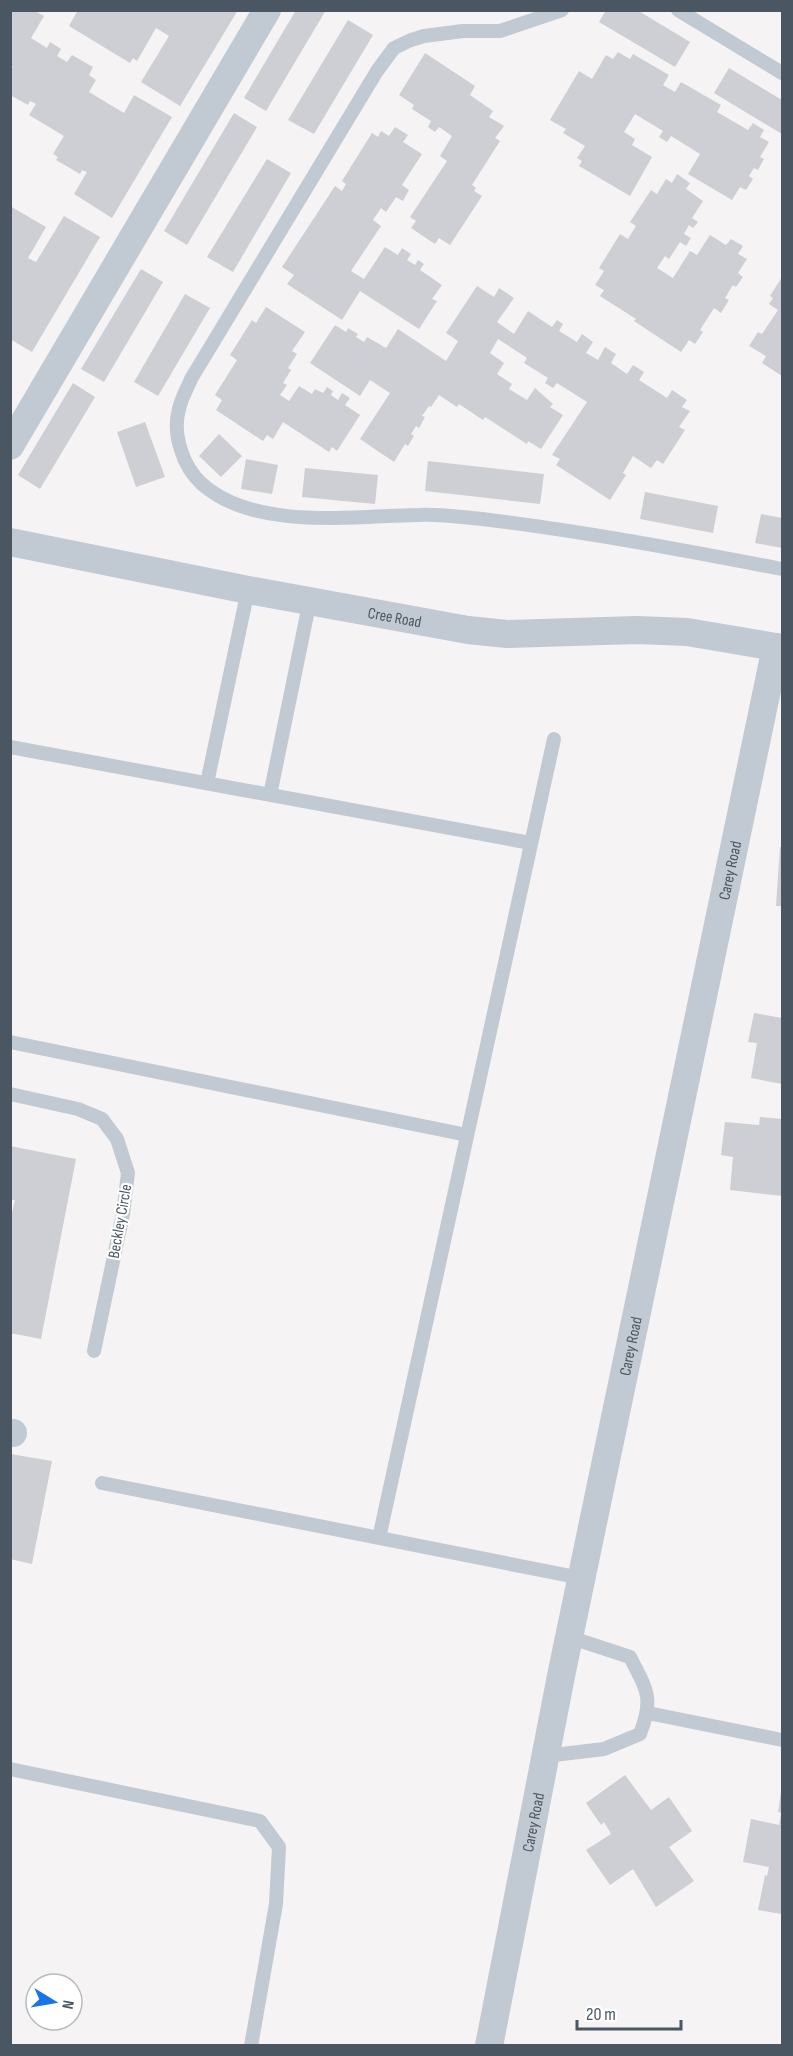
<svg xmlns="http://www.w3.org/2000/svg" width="793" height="2056" font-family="'Sofia Sans Condensed',sans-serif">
<rect width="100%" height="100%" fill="#f5f3f3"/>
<path fill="#cdcfd5" d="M 10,10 L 38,10 L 37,12 L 44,16 L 31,38 L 47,48 L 50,42 L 61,49 L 57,56 L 67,62 L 72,55 L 93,67 L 89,75 L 96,80 L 89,92 L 124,113 L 134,95 L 172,117 L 112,218 L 74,194 L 87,172 L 82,170 L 80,174 L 56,160 L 58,157 L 53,154 L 64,136 L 29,115 L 36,104 L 30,101 L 28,105 L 10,95 L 10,72 L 13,67 L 10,65 Z
M 78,10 L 238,10 L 180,106 L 141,82 L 169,36 L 156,28 L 137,61 L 133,58 L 130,63 L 69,26 Z
M 296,10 L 326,10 L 266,111 L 244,98 Z
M 606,10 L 637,10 L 690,42 L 675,67 L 599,22 Z
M 348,20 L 373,35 L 314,134 L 288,120 Z
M 618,52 L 630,59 L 633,54 L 669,75 L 663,85 L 675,92 L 681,82 L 721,105 L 717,112 L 748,130 L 753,123 L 764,130 L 760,137 L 769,142 L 760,157 L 764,159 L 758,170 L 754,168 L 749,176 L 753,179 L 746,190 L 740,187 L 732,200 L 688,174 L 700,154 L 671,136 L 667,142 L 659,137 L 663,131 L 635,114 L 624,132 L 635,139 L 632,145 L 652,157 L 630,196 L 579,166 L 582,161 L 577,158 L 585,146 L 563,133 L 566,129 L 550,120 L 579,71 L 592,79 L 606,55 L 613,59 Z
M 425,53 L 475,86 L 470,95 L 493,111 L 489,117 L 504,126 L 495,138 L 500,141 L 472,185 L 476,188 L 474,191 L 482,196 L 450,245 L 439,238 L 435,244 L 411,228 L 416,221 L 410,217 L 447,161 L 440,156 L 452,136 L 439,127 L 435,132 L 428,127 L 431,121 L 412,109 L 414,105 L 399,95 Z
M 729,68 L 782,100 L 782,134 L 714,93 Z
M 234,113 L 257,127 L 187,245 L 164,231 Z
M 395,127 L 408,135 L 403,142 L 422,154 L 402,185 L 409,190 L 403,201 L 396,197 L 386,212 L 381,208 L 373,220 L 381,226 L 351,271 L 364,279 L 385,247 L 398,255 L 402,248 L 411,254 L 407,260 L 415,265 L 418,260 L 424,264 L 420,270 L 442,285 L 432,299 L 437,301 L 419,329 L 360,291 L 342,320 L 287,284 L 294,275 L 282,267 L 335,186 L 342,191 L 346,184 L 342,181 L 372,133 L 378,137 L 381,131 L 389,136 Z
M 267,159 L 291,173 L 233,272 L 207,257 Z
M 677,174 L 690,183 L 686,189 L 703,201 L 692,218 L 698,222 L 693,228 L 689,225 L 684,234 L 691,238 L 686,246 L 680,242 L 669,259 L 665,256 L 657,268 L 673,278 L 690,251 L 697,255 L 710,235 L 726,245 L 731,239 L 743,246 L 738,254 L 747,259 L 738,273 L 743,277 L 736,287 L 733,285 L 725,298 L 729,300 L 721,313 L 714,308 L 700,330 L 703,332 L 695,344 L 689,340 L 681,352 L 634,321 L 636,319 L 600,296 L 604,290 L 595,285 L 604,271 L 599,268 L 620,234 L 628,239 L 636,226 L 630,222 L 651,190 L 657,194 L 666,179 L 672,183 Z
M 10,206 L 46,227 L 28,258 L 36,262 L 64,216 L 100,237 L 32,352 L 10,339 Z
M 141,269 L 163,282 L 104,382 L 81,369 Z
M 782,277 L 782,376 L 762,363 L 766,356 L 749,346 L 758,332 L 762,334 L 778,310 L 769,304 L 773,298 L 770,296 Z
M 477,286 L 494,297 L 499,288 L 514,298 L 497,322 L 514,334 L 528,311 L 552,327 L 557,320 L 563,324 L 559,331 L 577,342 L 582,334 L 593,342 L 586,353 L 598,360 L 605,347 L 616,354 L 611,363 L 627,374 L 633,365 L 644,372 L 639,380 L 667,398 L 672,390 L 687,400 L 682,407 L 690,411 L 679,427 L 685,430 L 663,464 L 657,460 L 651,468 L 633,456 L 623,473 L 626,475 L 610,500 L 556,465 L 560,459 L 552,455 L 587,402 L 557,383 L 553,388 L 545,383 L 548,378 L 524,363 L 527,358 L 498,339 L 490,353 L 504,363 L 497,374 L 512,384 L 509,389 L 527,400 L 535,388 L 553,404 L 550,407 L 563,415 L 541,449 L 528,441 L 527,444 L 485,417 L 483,420 L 459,404 L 457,407 L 439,395 L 431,407 L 429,406 L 422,416 L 425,417 L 419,428 L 416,426 L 411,434 L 414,436 L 408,446 L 405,444 L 394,462 L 360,439 L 390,393 L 370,380 L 360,396 L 310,363 L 335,325 L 346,332 L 348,328 L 358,334 L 356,337 L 364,342 L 367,337 L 386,348 L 398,329 L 446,361 L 458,341 L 446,333 Z
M 185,294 L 210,308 L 158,396 L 134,382 Z
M 266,307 L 305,332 L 292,351 L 297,354 L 288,368 L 291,370 L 283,383 L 287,385 L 280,395 L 289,401 L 299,386 L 312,394 L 315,389 L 323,393 L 327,387 L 333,391 L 331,395 L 338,400 L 342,393 L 350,398 L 345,405 L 360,415 L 337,451 L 332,447 L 329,452 L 283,422 L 273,439 L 267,435 L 263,441 L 216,410 L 222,400 L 215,395 L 237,360 L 230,355 L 252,320 L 256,323 Z
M 73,383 L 95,397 L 40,489 L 18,475 Z
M 145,422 L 165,477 L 136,487 L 117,432 Z
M 219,434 L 242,456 L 221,477 L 199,456 Z
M 246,459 L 278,465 L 272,494 L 241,489 Z
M 428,461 L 544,474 L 540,504 L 425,491 Z
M 305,468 L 378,475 L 375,504 L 302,497 Z
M 645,492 L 718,506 L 713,533 L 640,519 Z
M 761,514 L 782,518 L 782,548 L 755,543 Z
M 780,847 L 782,847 L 782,906 L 776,906 Z
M 754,1013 L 782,1018 L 782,1084 L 751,1078 L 757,1043 L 748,1042 Z
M 760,1117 L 782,1119 L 782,1196 L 730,1190 L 733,1157 L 721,1155 L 725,1122 L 759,1125 Z
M 10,1146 L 76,1159 L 41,1339 L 10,1333 L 10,1222 L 15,1200 L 10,1200 Z
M 10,1454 L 52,1461 L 32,1564 L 10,1559 Z
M 625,1775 L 651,1810 L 669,1797 L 692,1831 L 669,1847 L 694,1881 L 656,1907 L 633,1869 L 610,1885 L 586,1850 L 611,1834 L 604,1822 L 601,1825 L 586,1803 Z
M 781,1792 L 782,1792 L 782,1813 L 778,1812 Z
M 781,1814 L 782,1814 L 782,1914 L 758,1910 L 765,1875 L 767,1876 L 769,1867 L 743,1862 L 751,1819 L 779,1825 Z"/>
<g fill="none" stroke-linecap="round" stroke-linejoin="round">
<path stroke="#c1cad2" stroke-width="14" d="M 562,10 L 500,31 L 463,31 L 424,36 L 411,40 L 394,48 L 377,71 L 191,379 C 187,389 181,399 179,409 C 172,434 183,467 202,484 C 255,531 354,516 418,515 C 439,514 461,517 482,519 C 582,531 683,550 782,569
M 678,10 L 782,73
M 10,747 L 531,843
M 207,783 L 248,590
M 270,795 L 310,600
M 10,1042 L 467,1135
M 10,1094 L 78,1109 L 102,1119 L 117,1139 L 128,1173 L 123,1214 L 94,1351
M 102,1483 L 581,1578
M 379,1538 L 554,739
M 648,1713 L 782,1740
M 545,1756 L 604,1749 L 640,1734 C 654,1698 647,1690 630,1657 L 569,1637
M 10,1769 L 260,1821 L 279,1847 L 276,1904 L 251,2046"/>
<g stroke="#c1cad2" stroke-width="28">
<path d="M 10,446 L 267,10"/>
<path id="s1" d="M 10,542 L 248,590 L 468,630 L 507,634 L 637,630 L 687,632 L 782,648"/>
<path d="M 10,1433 L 13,1433"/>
<path id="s2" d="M 489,2046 L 562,1671 L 776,647"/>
</g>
</g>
<g text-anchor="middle" stroke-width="4.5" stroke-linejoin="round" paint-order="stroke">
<g font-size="16" fill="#4a5661" stroke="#fff">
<text dy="6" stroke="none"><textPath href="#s1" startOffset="392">Cree Road</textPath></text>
<text dy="6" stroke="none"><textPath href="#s2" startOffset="1200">Carey Road</textPath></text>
<text transform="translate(119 1221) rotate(-80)" y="6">Beckley Circle</text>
<text dy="6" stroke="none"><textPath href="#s2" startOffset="714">Carey Road</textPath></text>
<text dy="6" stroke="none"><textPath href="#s2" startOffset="228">Carey Road</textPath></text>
</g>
</g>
<rect width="793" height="2056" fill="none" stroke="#4a5661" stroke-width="24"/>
<g transform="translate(54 2002) rotate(101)"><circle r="28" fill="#ffffff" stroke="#b7bbc0" stroke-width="1.5"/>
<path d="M0-4.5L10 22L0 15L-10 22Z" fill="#1a73e8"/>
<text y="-9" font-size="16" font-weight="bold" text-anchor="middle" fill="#4a5661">N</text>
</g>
<path d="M577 2020v9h104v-9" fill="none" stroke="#4a5661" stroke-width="3"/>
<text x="586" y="2020" font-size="18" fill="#4a5661" stroke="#ffffff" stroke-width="4.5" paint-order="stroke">20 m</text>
</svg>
